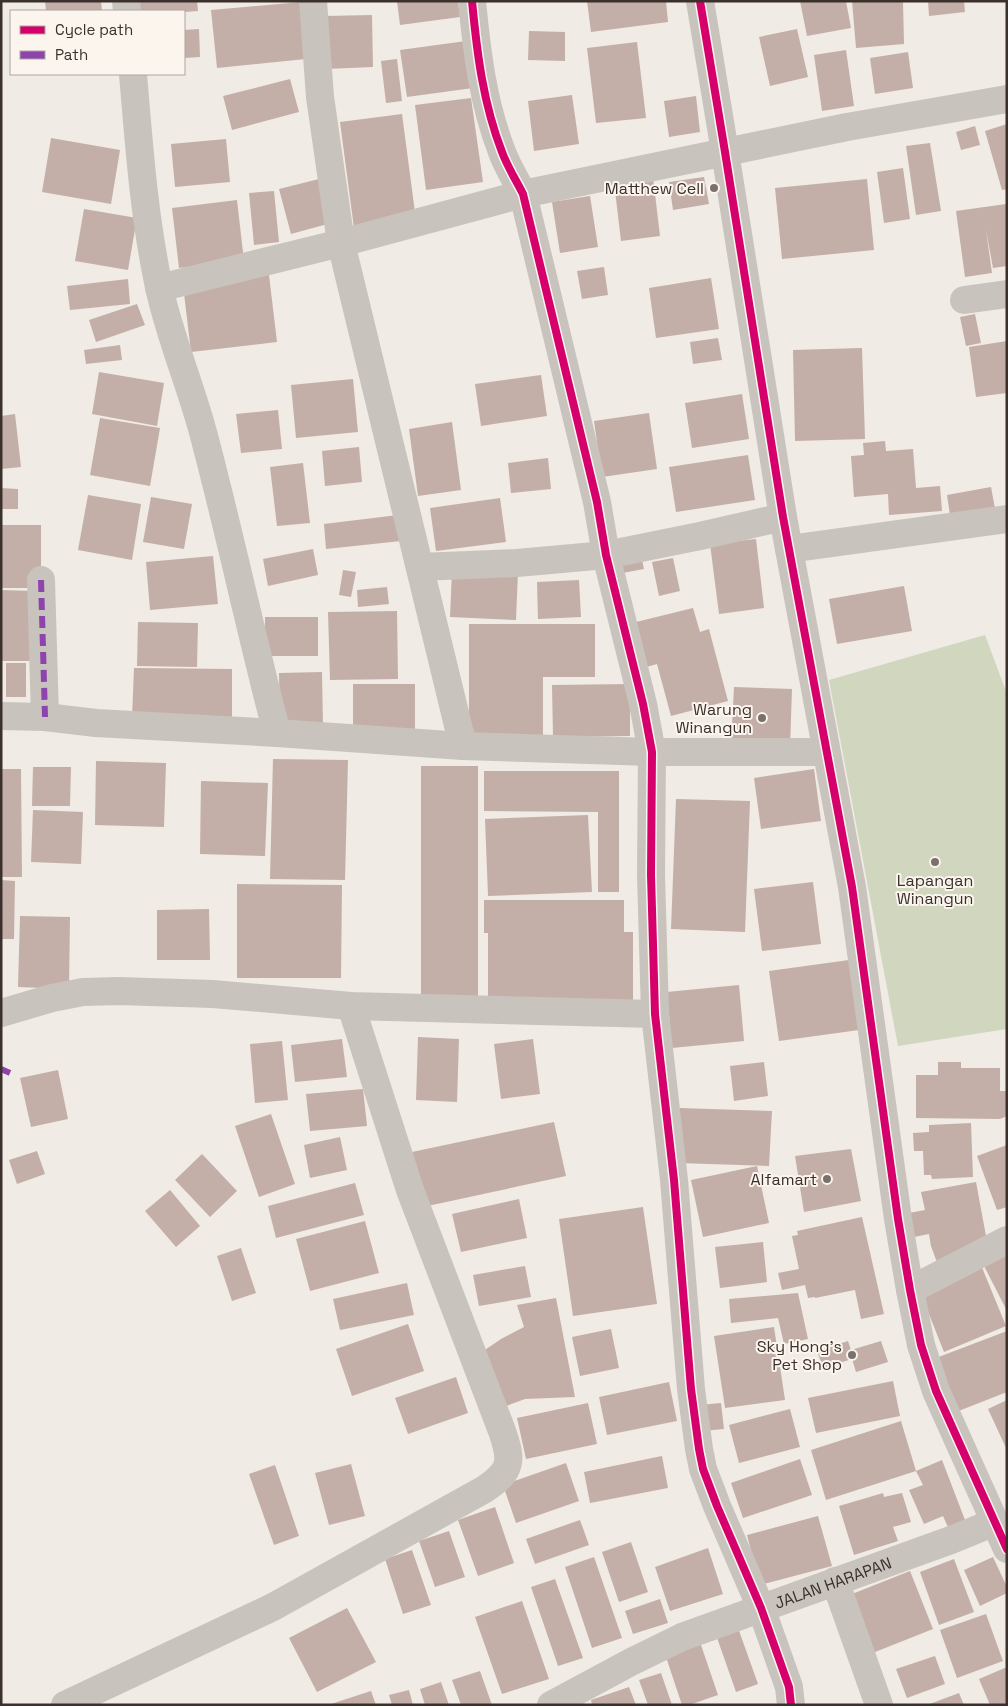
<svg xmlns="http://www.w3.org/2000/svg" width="1008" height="1706" font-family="'Space Grotesk',sans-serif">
<rect width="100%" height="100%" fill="#f0ebe5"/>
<path fill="#d1d6bf" d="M 985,635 L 1007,694 L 1007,1029 L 898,1046 L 829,680 Z"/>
<path fill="#c3afa7" d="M 45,1 L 101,1 L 102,11 L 46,11 Z
M 137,1 L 197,1 L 198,11 L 184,12 L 138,11 Z
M 397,1 L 458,1 L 460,17 L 400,25 Z
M 587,1 L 666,1 L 668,22 L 591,32 Z
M 800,1 L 846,1 L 851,28 L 807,36 Z
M 852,1 L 903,1 L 904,44 L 856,48 Z
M 928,1 L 964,1 L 965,12 L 929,16 Z
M 301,2 L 306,59 L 217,68 L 211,10 Z
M 372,15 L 373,67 L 325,69 L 324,16 Z
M 199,29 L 200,57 L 184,58 L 184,30 Z
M 797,29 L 808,77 L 770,86 L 759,37 Z
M 529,31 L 565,32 L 565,61 L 528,60 Z
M 466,41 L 473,88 L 407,97 L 400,50 Z
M 637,42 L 646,118 L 596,123 L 587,48 Z
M 846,50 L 854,106 L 822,111 L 814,55 Z
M 908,52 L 913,88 L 875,94 L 870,58 Z
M 397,59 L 402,101 L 386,103 L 381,61 Z
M 290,79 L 299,112 L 232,130 L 223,96 Z
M 572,95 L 579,144 L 534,151 L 528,101 Z
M 696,96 L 700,132 L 669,137 L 664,101 Z
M 471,98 L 483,182 L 426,190 L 415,105 Z
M 402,114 L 416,220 L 354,228 L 340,122 Z
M 1007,124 L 1007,189 L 1002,190 L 985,131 Z
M 975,126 L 980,145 L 961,150 L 956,132 Z
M 51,138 L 120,150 L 111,204 L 42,192 Z
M 226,139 L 230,182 L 175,187 L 171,144 Z
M 930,143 L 941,211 L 916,215 L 906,146 Z
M 903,168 L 910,219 L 884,223 L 877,172 Z
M 653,177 L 660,236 L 621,241 L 614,182 Z
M 704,177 L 709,204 L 673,210 L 669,182 Z
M 319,179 L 331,223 L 291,234 L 279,189 Z
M 867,179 L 874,250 L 782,259 L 775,188 Z
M 274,191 L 279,242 L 254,245 L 249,193 Z
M 590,196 L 598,247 L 560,253 L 552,202 Z
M 237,200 L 244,261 L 179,268 L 172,208 Z
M 1006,204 L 1007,266 L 993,268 L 986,230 L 992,273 L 965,277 L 956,211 Z
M 84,209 L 137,218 L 128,270 L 75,261 Z
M 604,267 L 608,295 L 582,299 L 577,271 Z
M 269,275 L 277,342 L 191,352 L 183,285 Z
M 711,278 L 719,329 L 656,338 L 649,288 Z
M 128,279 L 130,304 L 70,310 L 67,286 Z
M 137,304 L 145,325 L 96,342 L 89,320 Z
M 975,314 L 981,343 L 966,346 L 960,317 Z
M 718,338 L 722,360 L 693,364 L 690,342 Z
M 1007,341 L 1007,393 L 976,397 L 969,347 Z
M 120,345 L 122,360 L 86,364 L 84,350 Z
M 862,348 L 865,439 L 795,441 L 793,350 Z
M 99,372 L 164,383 L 157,426 L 92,414 Z
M 541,375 L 547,416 L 481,426 L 475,384 Z
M 353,379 L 358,432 L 296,438 L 291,385 Z
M 742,394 L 749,439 L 692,448 L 685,403 Z
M 278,410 L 282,449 L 241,453 L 236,414 Z
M 649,413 L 657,469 L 602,477 L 594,421 Z
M 15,414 L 21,467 L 1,469 L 1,416 Z
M 100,418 L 160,428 L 150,486 L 90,475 Z
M 452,422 L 461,490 L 418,496 L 409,429 Z
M 885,441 L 886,451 L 913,449 L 916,488 L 940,486 L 942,511 L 889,515 L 888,494 L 854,497 L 851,456 L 864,455 L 863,443 Z
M 359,447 L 362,482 L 325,486 L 322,451 Z
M 748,455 L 755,500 L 676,512 L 669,467 Z
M 548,458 L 551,489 L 511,493 L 508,463 Z
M 303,463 L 310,523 L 277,526 L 270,467 Z
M 991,487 L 996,514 L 951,522 L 947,495 Z
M 1,488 L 18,489 L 18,509 L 1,509 Z
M 88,495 L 141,504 L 132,560 L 78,550 Z
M 151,497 L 192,504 L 184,549 L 143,542 Z
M 500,498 L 506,542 L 436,551 L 430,508 Z
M 398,515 L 401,541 L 326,549 L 324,524 Z
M 1,525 L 41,525 L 41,588 L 1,588 Z
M 756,539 L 764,608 L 719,614 L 710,544 Z
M 313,549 L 318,575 L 268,586 L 263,559 Z
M 641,555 L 644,569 L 617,574 L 614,559 Z
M 213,556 L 218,604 L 150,610 L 146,562 Z
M 673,558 L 680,591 L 659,596 L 652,562 Z
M 343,570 L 356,572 L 351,597 L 339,595 Z
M 452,570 L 518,572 L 516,620 L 450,617 Z
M 579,580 L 581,617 L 538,619 L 537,582 Z
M 904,586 L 912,631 L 837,644 L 829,599 Z
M 387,587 L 389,604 L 358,607 L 357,590 Z
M 1,590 L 32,591 L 31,661 L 1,661 Z
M 693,608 L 700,632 L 709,629 L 728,701 L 671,716 L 657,664 L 643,668 L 632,623 Z
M 397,611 L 398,679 L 330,680 L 328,612 Z
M 265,617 L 318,617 L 318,656 L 265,656 Z
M 138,622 L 198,623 L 197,667 L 137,666 Z
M 469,624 L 595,624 L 595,677 L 543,677 L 543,735 L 469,735 Z
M 6,663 L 26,663 L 26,697 L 6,697 Z
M 134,668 L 232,669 L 232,720 L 132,718 Z
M 322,672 L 323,727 L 280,728 L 279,673 Z
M 353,684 L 415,684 L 415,731 L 353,731 Z
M 630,684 L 630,736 L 553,737 L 552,685 Z
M 734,687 L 792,689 L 790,748 L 731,746 Z
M 273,759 L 348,760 L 345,880 L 270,879 Z
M 96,761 L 166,763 L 164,827 L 95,825 Z
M 421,766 L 478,766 L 478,1006 L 421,1006 Z
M 33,767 L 71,767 L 70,806 L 32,806 Z
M 1,769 L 21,769 L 22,877 L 1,877 Z
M 814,769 L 821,821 L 761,829 L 754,778 Z
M 484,771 L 619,771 L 619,892 L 598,892 L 598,812 L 484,811 Z
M 201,781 L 268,783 L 265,856 L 200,854 Z
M 676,799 L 750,801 L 745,932 L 671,929 Z
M 33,810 L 83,812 L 81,864 L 31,862 Z
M 588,815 L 592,892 L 488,896 L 485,819 Z
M 1,880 L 15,881 L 14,939 L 1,939 Z
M 813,882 L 821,944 L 762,951 L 754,889 Z
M 237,884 L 342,885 L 341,978 L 237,978 Z
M 484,900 L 624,900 L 624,932 L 633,932 L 633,1006 L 488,1006 L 488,933 L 484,933 Z
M 209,909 L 210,960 L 157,960 L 157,910 Z
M 20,916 L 70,917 L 69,989 L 18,987 Z
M 849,960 L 859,1030 L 779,1041 L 769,971 Z
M 739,985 L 744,1041 L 672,1048 L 667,992 Z
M 418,1037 L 459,1039 L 457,1102 L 416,1100 Z
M 342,1039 L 347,1077 L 295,1082 L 291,1045 Z
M 533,1039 L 540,1094 L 501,1099 L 494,1044 Z
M 282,1041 L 288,1100 L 255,1103 L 250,1044 Z
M 764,1062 L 768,1096 L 734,1101 L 730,1066 Z
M 938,1062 L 961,1062 L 961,1068 L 1000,1068 L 1000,1091 L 1007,1091 L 1007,1116 L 1000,1119 L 916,1118 L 916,1075 L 938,1075 Z
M 58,1070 L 68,1119 L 31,1127 L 20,1078 Z
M 363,1089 L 367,1126 L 310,1131 L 306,1094 Z
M 680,1108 L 772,1111 L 769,1166 L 678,1163 Z
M 271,1114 L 295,1184 L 259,1197 L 235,1126 Z
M 554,1122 L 566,1176 L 423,1207 L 412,1152 Z
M 971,1123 L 973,1177 L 932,1179 L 931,1175 L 924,1175 L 923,1151 L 914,1151 L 913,1133 L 929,1132 L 929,1125 Z
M 340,1137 L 347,1170 L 310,1178 L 304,1145 Z
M 1007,1145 L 1007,1207 L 997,1210 L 977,1156 Z
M 851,1149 L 861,1201 L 804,1212 L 795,1156 Z
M 37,1151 L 45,1174 L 17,1184 L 9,1160 Z
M 202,1154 L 237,1191 L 210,1217 L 175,1180 Z
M 757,1166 L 769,1223 L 703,1237 L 691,1180 Z
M 976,1182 L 986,1236 L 938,1265 L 931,1246 L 929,1234 L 914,1237 L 909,1213 L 925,1210 L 921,1192 Z
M 355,1183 L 364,1215 L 276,1238 L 268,1206 Z
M 170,1190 L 200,1226 L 176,1247 L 145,1211 Z
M 519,1199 L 527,1238 L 461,1252 L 452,1214 Z
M 643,1207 L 657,1304 L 573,1316 L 559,1219 Z
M 862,1217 L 884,1314 L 861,1319 L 855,1290 L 815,1298 L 815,1297 L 808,1298 L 805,1285 L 782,1290 L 778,1273 L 799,1269 L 792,1236 L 798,1235 L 797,1231 Z
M 365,1221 L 379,1273 L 310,1291 L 296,1239 Z
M 763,1242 L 767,1282 L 720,1288 L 715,1247 Z
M 1007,1247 L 1007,1311 L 981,1260 Z
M 241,1248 L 256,1293 L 232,1301 L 217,1256 Z
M 981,1265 L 1006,1326 L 944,1352 L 921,1294 Z
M 525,1266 L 531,1297 L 479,1306 L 473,1275 Z
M 407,1283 L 414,1315 L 340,1330 L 333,1299 Z
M 798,1293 L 808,1339 L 784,1344 L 778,1318 L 731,1323 L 729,1299 Z
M 556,1298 L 575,1397 L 525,1399 L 498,1409 L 479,1354 L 501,1339 L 524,1327 L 517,1305 Z
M 408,1324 L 424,1371 L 352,1396 L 336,1349 Z
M 774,1327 L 785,1400 L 725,1408 L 714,1336 Z
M 611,1329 L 619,1368 L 580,1376 L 572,1337 Z
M 1007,1331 L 1007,1392 L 956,1412 L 936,1358 Z
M 848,1341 L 851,1350 L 881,1341 L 888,1362 L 856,1372 L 852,1359 L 823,1368 L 817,1351 Z
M 456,1377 L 468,1413 L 408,1434 L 395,1398 Z
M 893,1381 L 900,1416 L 816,1433 L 808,1398 Z
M 669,1382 L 677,1421 L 607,1435 L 599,1397 Z
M 1007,1400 L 1007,1450 L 988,1409 Z
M 588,1403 L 597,1444 L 526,1459 L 517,1418 Z
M 721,1403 L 724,1429 L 703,1431 L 700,1405 Z
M 790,1409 L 800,1447 L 739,1463 L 729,1425 Z
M 901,1421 L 916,1471 L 826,1500 L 811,1450 Z
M 662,1456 L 668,1488 L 590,1503 L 584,1472 Z
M 800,1459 L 812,1495 L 743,1518 L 731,1483 Z
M 942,1460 L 965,1520 L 948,1527 L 943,1516 L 924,1524 L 909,1490 L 923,1485 L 916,1471 Z
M 566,1463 L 579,1501 L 516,1523 L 503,1485 Z
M 351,1464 L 365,1516 L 329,1525 L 315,1473 Z
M 275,1465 L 299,1536 L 274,1545 L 249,1474 Z
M 883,1493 L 884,1497 L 902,1493 L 911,1522 L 893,1527 L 898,1541 L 854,1555 L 839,1506 Z
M 495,1507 L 514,1563 L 478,1576 L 458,1520 Z
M 818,1516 L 832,1566 L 760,1585 L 747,1535 Z
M 580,1520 L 589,1545 L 535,1564 L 526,1539 Z
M 449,1531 L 465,1577 L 435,1587 L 419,1541 Z
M 631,1542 L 648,1592 L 619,1602 L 602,1552 Z
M 708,1548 L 723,1594 L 670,1611 L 655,1567 Z
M 412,1550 L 431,1605 L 403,1614 L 385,1559 Z
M 594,1557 L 622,1638 L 592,1648 L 565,1567 Z
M 993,1557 L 1007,1587 L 1007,1593 L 980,1606 L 964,1570 Z
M 954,1559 L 974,1612 L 939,1625 L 920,1572 Z
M 910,1571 L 933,1629 L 870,1654 L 847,1596 Z
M 555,1579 L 583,1658 L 558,1666 L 531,1587 Z
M 660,1599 L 668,1623 L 633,1634 L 625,1611 Z
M 522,1601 L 549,1679 L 502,1694 L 475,1617 Z
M 347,1608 L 376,1662 L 317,1692 L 289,1638 Z
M 986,1614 L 1003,1661 L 957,1678 L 940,1630 Z
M 737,1625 L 758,1684 L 736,1692 L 715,1632 Z
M 700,1642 L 718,1695 L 689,1705 L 682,1705 L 665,1654 Z
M 935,1656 L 945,1684 L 907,1698 L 896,1669 Z
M 1007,1667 L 1007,1705 L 990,1705 L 979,1679 Z
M 480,1671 L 492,1705 L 461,1705 L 452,1680 Z
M 661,1673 L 672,1705 L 648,1705 L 639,1680 Z
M 441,1682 L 449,1705 L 425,1705 L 420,1689 Z
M 629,1687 L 636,1705 L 592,1705 L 591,1700 Z
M 409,1690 L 413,1705 L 392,1705 L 389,1695 Z
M 371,1691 L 376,1705 L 331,1705 L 331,1704 Z
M 959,1693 L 964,1705 L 927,1705 Z"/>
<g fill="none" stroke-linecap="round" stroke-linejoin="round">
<g stroke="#c9c3be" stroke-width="28">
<path d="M 126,1 L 127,11"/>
<path d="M 313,1 L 320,97 L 341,243 L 463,746"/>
<path d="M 472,1 C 477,53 483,103 502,152 C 507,166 516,180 523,194 L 597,502 L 606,555 L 643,704 L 652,752 L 651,875 L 655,1014 L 674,1180 L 691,1389 L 699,1449 L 703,1469 L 717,1506 L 761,1608 L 789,1687 L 791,1705"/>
<path d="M 133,74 C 139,145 144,217 159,287 C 170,338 191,386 204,436 C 230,534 251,634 277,733"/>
<path d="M 159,288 L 341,243 L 523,194 L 847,127 L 1007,99"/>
<path d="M 964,300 L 1007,294"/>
<path d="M 789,549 L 1007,519"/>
<path d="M 420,567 L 517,563 L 606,555 L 700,536 L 783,517"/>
<path d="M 41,580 L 45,717"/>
<path d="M 1,716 L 45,717 L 96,723 L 277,733 L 463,746 L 652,752 L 826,752"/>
<path d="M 1,1013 L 52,998 L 83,992 L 118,991 L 213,994 L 351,1006 L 655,1014"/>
<path d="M 910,1290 L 1007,1240"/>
<path d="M 835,1581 L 879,1705"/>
<path d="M 65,1705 L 273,1607 L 485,1489 C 513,1470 512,1460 502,1431 L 410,1190 L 351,1006"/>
<path id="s1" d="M 551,1705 L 631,1662 L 682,1637 L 951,1540 L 995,1522"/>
</g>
<path stroke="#c9c3be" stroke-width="28" d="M 700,1 L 725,152 L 783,517 L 852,887 L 898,1219 L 910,1290 L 921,1345 L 936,1391 L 1007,1549"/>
<path stroke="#8e44ad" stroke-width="6" stroke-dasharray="12 6" stroke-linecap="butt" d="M 41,580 L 45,717
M 1,1069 L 10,1073"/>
<g stroke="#fbf5ee" stroke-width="11">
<path id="cycleway" d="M 472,1 C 477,53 483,103 502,152 C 507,166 516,180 523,194 L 597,502 L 606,555 L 643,704 L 652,752 L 651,875 L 655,1014 L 674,1180 L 691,1389 L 699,1449 L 703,1469 L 717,1506 L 761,1608 L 789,1687 L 791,1705
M 700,1 L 725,152 L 783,517 L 852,887 L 898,1219 L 910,1290 L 921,1345 L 936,1391 L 1007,1549"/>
</g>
<use href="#cycleway" stroke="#d6006c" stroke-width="8"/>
</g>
<g fill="#7a716c" stroke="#fbf5ee" stroke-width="2">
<circle cx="714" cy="188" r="5"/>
<circle cx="762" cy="718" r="5"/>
<circle cx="935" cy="862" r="5"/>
<circle cx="827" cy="1179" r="5"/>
<circle cx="852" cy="1355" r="5"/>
</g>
<g text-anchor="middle" stroke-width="4" stroke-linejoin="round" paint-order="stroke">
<g font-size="16" fill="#3b302b" stroke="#fbf5ee" text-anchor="end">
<text x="704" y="194">Matthew Cell</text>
<text x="752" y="715">Warung<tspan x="752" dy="18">Winangun</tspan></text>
<text x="935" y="886" text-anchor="middle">Lapangan<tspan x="935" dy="18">Winangun</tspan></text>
<text x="817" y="1185">Alfamart</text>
<text x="842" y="1352">Sky Hong's<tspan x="842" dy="18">Pet Shop</tspan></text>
</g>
<g font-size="16" fill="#3b302b" stroke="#fbf5ee">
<text dy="6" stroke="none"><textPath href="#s1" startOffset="308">JALAN HARAPAN</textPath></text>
</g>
</g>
<rect width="1008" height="1706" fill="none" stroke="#3b302b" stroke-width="5"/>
<rect x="10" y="10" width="175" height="65" fill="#fbf5ee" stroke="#aea6a0"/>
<rect x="20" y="26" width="25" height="8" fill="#d6006c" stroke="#aea6a0"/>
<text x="55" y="35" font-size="15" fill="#3b302b">Cycle path</text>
<rect x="20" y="51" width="25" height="8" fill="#8e44ad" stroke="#aea6a0"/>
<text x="55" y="60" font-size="15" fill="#3b302b">Path</text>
</svg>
